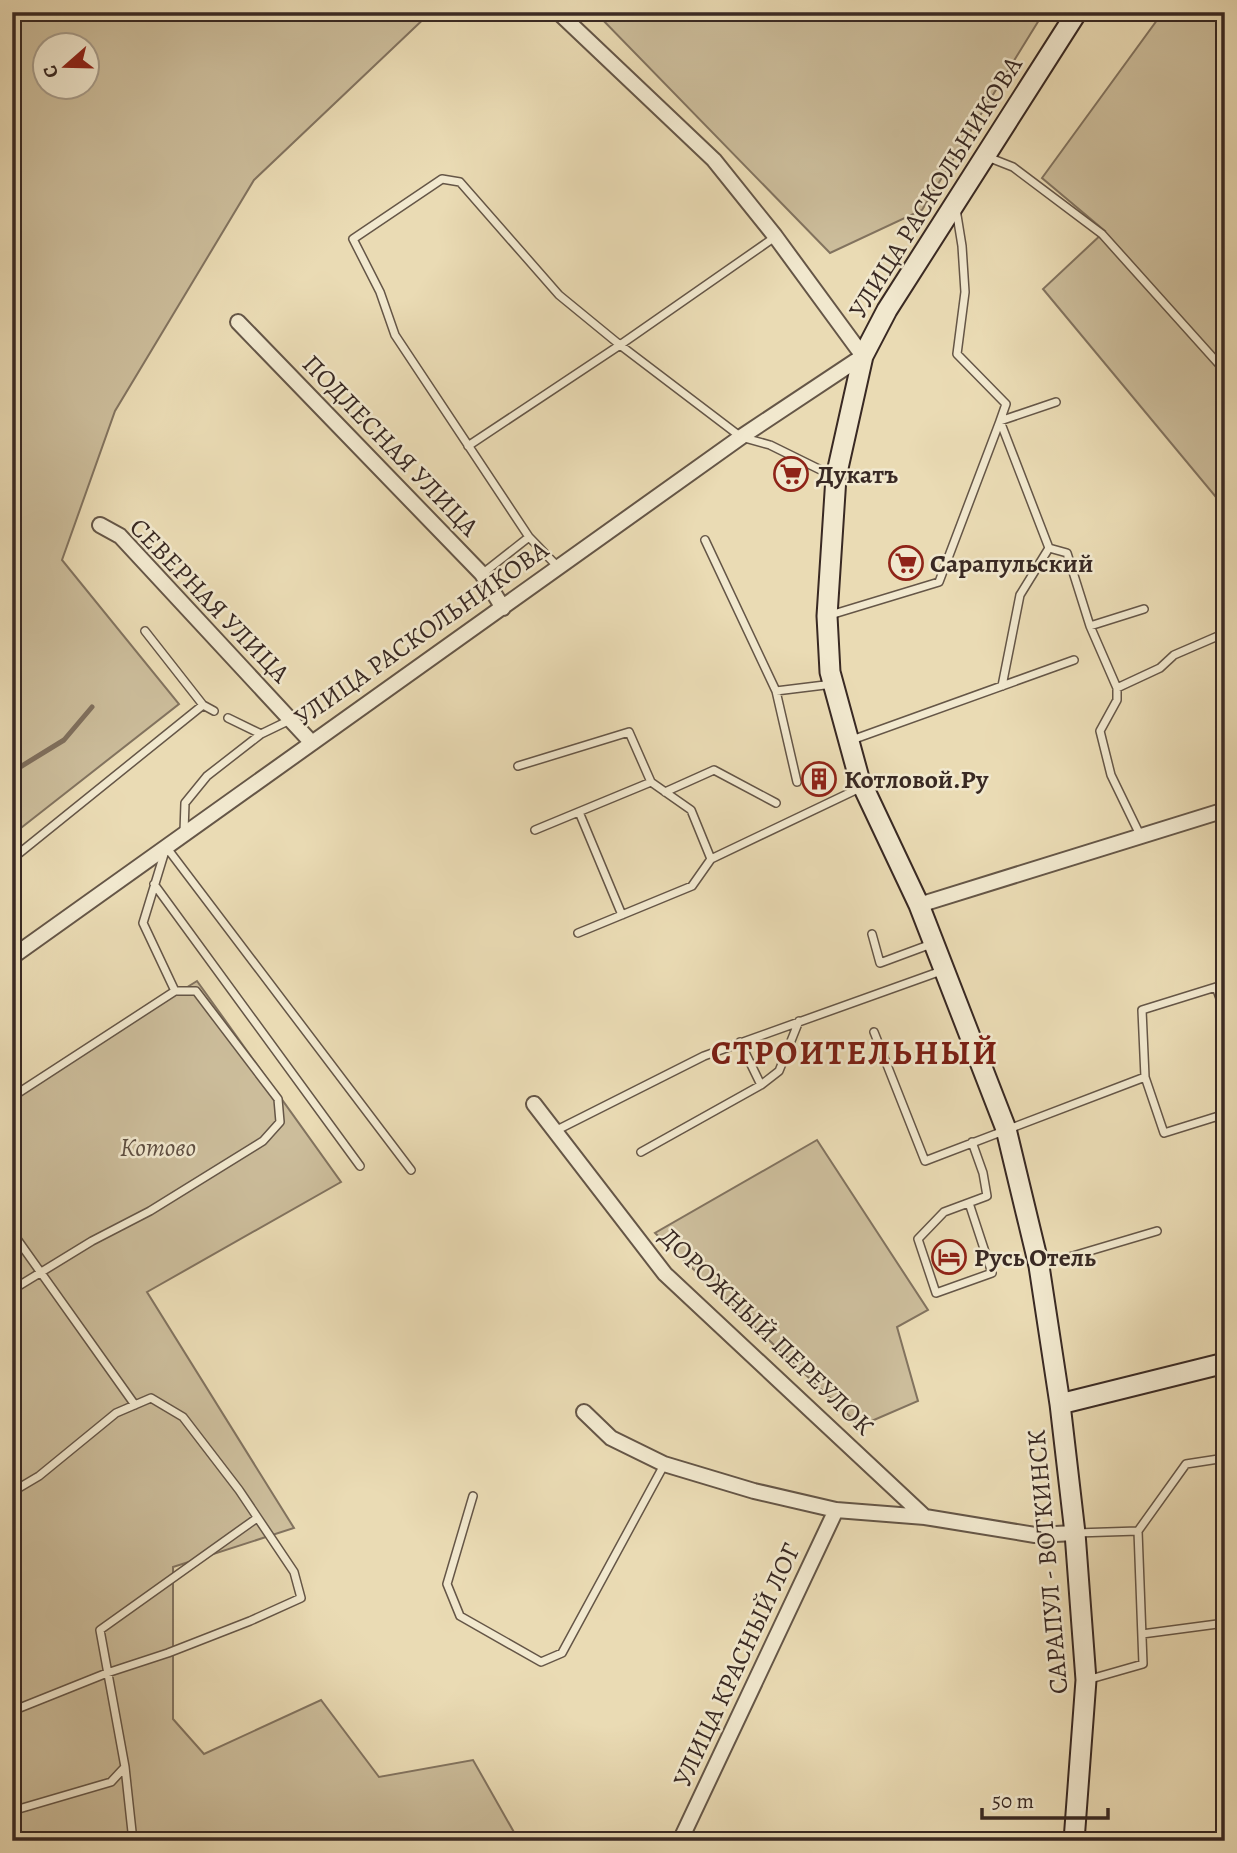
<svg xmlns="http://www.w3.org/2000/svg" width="1237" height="1853" font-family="Alegreya,serif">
<rect width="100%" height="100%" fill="#eadbb4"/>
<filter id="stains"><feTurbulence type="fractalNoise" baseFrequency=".00286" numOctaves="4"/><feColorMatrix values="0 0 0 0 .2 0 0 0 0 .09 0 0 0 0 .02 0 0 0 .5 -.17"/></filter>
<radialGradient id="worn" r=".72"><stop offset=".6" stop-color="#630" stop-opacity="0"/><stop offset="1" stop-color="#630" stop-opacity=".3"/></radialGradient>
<path fill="#ccbd9b" stroke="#82735f" stroke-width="2" fill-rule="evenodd" d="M 12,12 L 431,12 L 254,180 L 115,411 L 62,560 L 179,704 L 12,835 ZM 46,46 L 88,46 L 88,88 L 46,88 Z
M 595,12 L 1044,12 L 922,210 L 830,253 Z
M 1163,12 L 1225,12 L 1225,508 L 1043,289 L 1105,231 L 1042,178 Z
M 197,981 L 341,1182 L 147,1292 L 294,1528 L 173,1567 L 173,1719 L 204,1754 L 321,1700 L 379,1777 L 473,1760 L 519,1841 L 12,1841 L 12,1096 Z
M 817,1140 L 928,1310 L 897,1327 L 918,1401 L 860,1426 L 655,1233 Z"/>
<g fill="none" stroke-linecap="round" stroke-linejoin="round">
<path stroke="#7f6f5d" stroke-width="5" d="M 12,772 L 64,740 L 92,707"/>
<g stroke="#655647" stroke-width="10">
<path id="lane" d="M 985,156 L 1013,167 L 1102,234 L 1225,371
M 956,209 L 962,246 L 965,292 L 957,354 L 1006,404 L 1000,421 L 1049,548 L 1067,553 L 1090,626 L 1117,688 L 1117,700 L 1100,731 L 1111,775 L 1141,837
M 468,446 L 620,345 L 775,237
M 705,540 L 776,691 L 833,684
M 559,568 L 529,537 L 395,335 L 380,292 L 353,239 L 442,179 L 460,182 L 559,295 L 620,345 L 741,437 L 770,445 L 835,477
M 482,574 L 529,537
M 827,616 L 939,582 L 1000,421 L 1056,402
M 1090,626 L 1144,609
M 145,631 L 203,705
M 1002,686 L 1020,595 L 1049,548
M 1117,688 L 1160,668 L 1174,655 L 1225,633
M 776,691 L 797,782
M 228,718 L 261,734 L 290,720
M 849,741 L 1074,660
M 518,766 L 629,732 L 651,782 L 691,810 L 711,859 L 862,787
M 665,792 L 714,770 L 776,803
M 579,812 L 622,915
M 535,830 L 651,782
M 184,832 L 185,803 L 207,776 L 261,734
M 167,848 L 411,1170
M 165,851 L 143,923 L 175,991
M 12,859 L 203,705 L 214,711
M 154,884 L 360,1166
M 578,933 L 692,886 L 711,859
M 872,934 L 880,963 L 934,943
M 874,1032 L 925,1161 L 1145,1077 L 1164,1133 L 1225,1114
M 1145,1077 L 1142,1010 L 1216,987 L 1225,1012
M 761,1085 L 779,1071 L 799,1021
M 12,1097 L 175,991 L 196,991 L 278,1099 L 280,1122 L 263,1141 L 150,1211 L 92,1241 L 12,1290
M 555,1131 L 704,1056 L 944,970
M 641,1152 L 761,1085 L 740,1042
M 969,1203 L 992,1273 L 936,1293 L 918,1239 L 944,1212 L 987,1196 L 983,1173 L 972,1142
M 12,1232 L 135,1405
M 1039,1266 L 1157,1231
M 12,1492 L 39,1476 L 116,1413 L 151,1398 L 183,1417 L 239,1490 L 294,1572 L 301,1598 L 250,1621 L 168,1653 L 107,1673 L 12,1711
M 473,1496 L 447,1584 L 460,1616 L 541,1662 L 562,1653 L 664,1465
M 1076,1533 L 1138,1531
M 1142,1634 L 1225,1623
M 1087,1680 L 1143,1664 L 1138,1531 L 1186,1464 L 1225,1458
M 125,1767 L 133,1841
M 12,1811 L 111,1782 L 125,1767 L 100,1630 L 257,1518"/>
</g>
<g stroke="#655647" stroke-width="18">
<path id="street" d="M 238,322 L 482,574 L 503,608
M 100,525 L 120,536 L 312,743
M 919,905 L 1225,810
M 12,957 L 741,437 L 863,356 L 775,236 L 714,160 L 558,12
M 534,1104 L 665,1274 L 925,1517
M 584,1412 L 611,1438 L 664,1464 L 754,1491 L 836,1510 L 925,1517 L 1035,1535 L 1075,1533
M 680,1841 L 836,1510"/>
</g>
<g stroke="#392923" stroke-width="23">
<path id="secondary" d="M 1060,1404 L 1225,1363
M 1074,1841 L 1086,1680 L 1075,1533 L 1060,1404 L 1039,1266 L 1006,1129 L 919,905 L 859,778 L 830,672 L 827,616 L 836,477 L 863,356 L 887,310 L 1077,12"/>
</g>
<use href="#lane" stroke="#f1e8ce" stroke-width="7"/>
<use href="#street" stroke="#f1e8ce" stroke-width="14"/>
<use href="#secondary" stroke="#f1e8ce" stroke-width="19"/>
</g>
<defs>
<g id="supermarket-ring" transform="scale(1.75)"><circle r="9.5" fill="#f1e8ce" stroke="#8f2418" stroke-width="1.5"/><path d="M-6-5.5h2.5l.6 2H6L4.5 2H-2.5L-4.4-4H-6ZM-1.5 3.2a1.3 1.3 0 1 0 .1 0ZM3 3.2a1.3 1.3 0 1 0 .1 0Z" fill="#8f2418"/></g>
<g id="building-ring" transform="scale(1.75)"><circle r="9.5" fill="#f1e8ce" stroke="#8f2418" stroke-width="1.5"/><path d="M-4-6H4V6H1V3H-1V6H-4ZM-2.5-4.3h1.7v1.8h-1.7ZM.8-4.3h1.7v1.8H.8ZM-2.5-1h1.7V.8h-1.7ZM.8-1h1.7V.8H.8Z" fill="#8f2418"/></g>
<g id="hotel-ring" transform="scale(1.75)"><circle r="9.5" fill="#f1e8ce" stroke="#8f2418" stroke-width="1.5"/><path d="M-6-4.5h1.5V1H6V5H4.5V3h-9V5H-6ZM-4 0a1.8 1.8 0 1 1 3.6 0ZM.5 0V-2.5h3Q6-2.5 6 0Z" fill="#8f2418"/></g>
</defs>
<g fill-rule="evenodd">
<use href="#supermarket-ring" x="791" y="474"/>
<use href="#supermarket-ring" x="906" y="563"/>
<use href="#building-ring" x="819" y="779"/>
<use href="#hotel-ring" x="949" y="1257"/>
</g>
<g text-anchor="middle" stroke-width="5" stroke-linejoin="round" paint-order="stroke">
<g font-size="26" fill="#392923" stroke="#f1e8ce">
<text transform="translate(935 187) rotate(-58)" y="9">УЛИЦА РАСКОЛЬНИКОВА</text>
<text transform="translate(391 445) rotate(46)" y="9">ПОДЛЕСНАЯ УЛИЦА</text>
<text transform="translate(210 600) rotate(46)" y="9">СЕВЕРНАЯ УЛИЦА</text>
<text transform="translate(421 633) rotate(-35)" y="9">УЛИЦА РАСКОЛЬНИКОВА</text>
<text transform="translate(767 1331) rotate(44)" y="9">ДОРОЖНЫЙ ПЕРЕУЛОК</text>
<text transform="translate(1047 1562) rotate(-95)" y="9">САРАПУЛ - ВОТКИНСК</text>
<text transform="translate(736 1665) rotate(-65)" y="9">УЛИЦА КРАСНЫЙ ЛОГ</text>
</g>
<g font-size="26" font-weight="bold" fill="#392923" stroke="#f1e8ce" text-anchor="start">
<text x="816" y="483">Дукатъ</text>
<text x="930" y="572">Сарапульский</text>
<text x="844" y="788">Котловой.Ру</text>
<text x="974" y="1266">Русь Отель</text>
</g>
<g font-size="26" font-style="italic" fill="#5e4e41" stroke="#f1e8ce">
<text x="158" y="1156">Котово</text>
</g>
<g font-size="33" font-weight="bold" letter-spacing="2" fill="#7a1f14" stroke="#f1e8ce">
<text x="855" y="1064">СТРОИТЕЛЬНЫЙ</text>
</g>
</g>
<rect width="1237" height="1853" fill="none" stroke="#eadbb4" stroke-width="42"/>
<rect x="14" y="14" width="1209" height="1825" fill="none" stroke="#392923" stroke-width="3.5"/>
<rect x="21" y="21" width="1195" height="1811" fill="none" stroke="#392923" stroke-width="2"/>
<g transform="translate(66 66) rotate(250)"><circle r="33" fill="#f1e8ce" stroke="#a79c8a" stroke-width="2"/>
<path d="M0-5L12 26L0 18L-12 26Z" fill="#8f2418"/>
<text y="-10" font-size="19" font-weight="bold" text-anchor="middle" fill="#392923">С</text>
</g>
<path d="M982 1808v10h126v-10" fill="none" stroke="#392923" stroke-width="3.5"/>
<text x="992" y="1808" font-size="21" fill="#392923" stroke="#f1e8ce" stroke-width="5" paint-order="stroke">50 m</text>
<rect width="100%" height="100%" filter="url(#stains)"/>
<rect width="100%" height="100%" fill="url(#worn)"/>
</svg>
